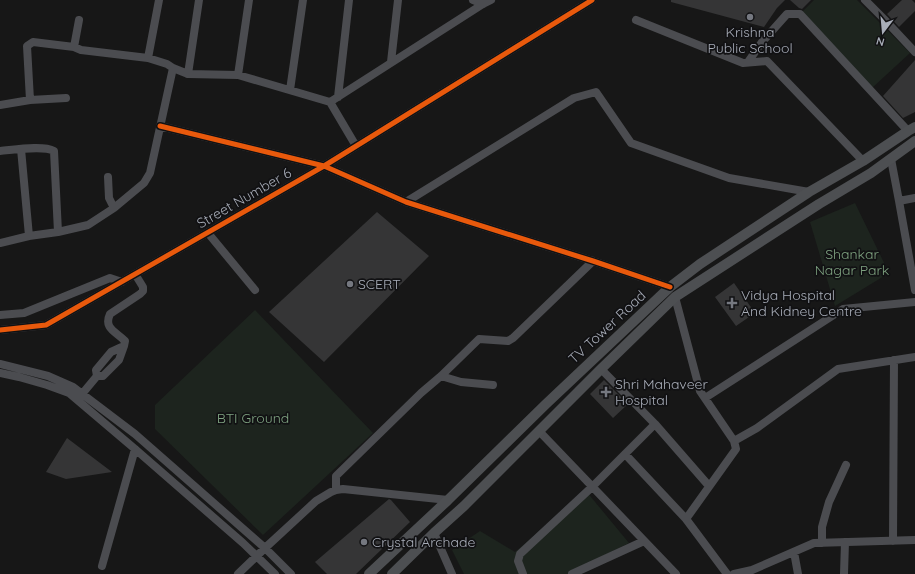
<svg xmlns="http://www.w3.org/2000/svg" width="915" height="574" font-family="Quicksand,sans-serif">
<rect width="100%" height="100%" fill="#171717"/>
<path fill="#1d241e" d="M 814,0 L 857,0 L 910,53 L 872,88 L 800,14 Z
M 855,203 L 889,273 L 835,306 L 810,222 Z
M 255,310 L 373,433 L 263,535 L 155,429 L 155,405 Z
M 586,491 L 629,543 L 567,574 L 464,574 L 452,550 L 480,531 L 515,552 Z"/>
<path fill="#353536" d="M 671,0 L 785,0 L 777,8 L 764,27 L 671,2 Z
M 790,0 L 811,0 L 802,9 L 799,8 Z
M 902,0 L 912,0 L 915,3 L 915,11 L 899,27 L 887,14 Z
M 915,60 L 915,112 L 903,118 L 883,96 Z
M 377,212 L 429,256 L 324,362 L 269,312 Z
M 734,283 L 755,313 L 736,326 L 715,297 Z
M 604,380 L 628,404 L 613,418 L 590,394 Z
M 67,438 L 112,472 L 66,479 L 46,472 Z
M 389,499 L 391,500 L 410,522 L 356,574 L 327,574 L 315,562 Z"/>
<g fill="none" stroke-linecap="round" stroke-linejoin="round">
<path stroke="#4b4c50" stroke-width="8" d="M 473,0 L 483,4
M 865,0 L 884,19 L 915,52
M 636,20 L 743,63 L 767,61 L 863,161
M 74,47 L 79,20
M 148,58 L 159,0
M 391,62 L 398,0
M 748,62 L 762,42 L 787,14 L 800,14 L 908,131
M 188,74 L 199,0
M 238,75 L 249,0
M 290,90 L 303,0
M 338,97 L 349,0
M 30,100 L 27,46 L 33,42 L 74,47 L 81,50 L 148,58 L 167,64 L 173,68 L 188,74 L 238,75 L 330,102
M 0,105 L 30,100 L 66,98
M 160,126 L 324,166 L 406,202 L 593,261 L 670,287
M 356,146 L 330,102 L 483,4 L 491,0
M 21,149 L 29,236
M 0,151 C 13,150 43,145 54,151 L 58,232
M 891,159 L 899,201 L 915,290
M 108,177 L 109,198 L 114,208
M 899,201 L 915,198
M 406,202 L 574,98 L 596,92 L 631,143 L 729,178 L 809,192
M 208,233 L 255,290
M 0,243 L 29,236 L 58,232 L 88,225 L 114,208 L 144,183 L 150,173 L 173,68
M 675,297 L 700,391 L 734,441 L 757,428 L 838,369 L 915,357
M 0,315 L 24,313 L 110,278 L 122,282
M 0,330 L 46,325 L 324,166 L 592,0
M 124,346 L 125,341 C 117,332 103,329 110,314 L 140,294 L 143,291 L 143,287 L 135,274
M 0,364 L 48,376 L 73,387 L 135,434 L 265,548 L 291,574
M 0,373 L 19,377 L 47,385 L 69,393 L 135,449 L 243,543 L 275,574
M 441,376 L 461,382 L 493,385
M 82,394 L 97,376 L 103,376 L 119,360 L 124,346 L 111,352 L 96,370 L 97,376
M 705,398 L 843,309 L 915,302
M 655,424 L 709,486
M 539,431 L 676,574
M 625,454 L 686,519 L 727,574
M 336,490 L 336,476 L 421,393 L 441,376 L 479,339 L 508,341 L 513,338 L 593,261
M 686,519 L 736,449 L 734,441
M 434,533 L 452,574
M 893,541 L 894,360
M 822,543 L 822,527 L 829,502 L 846,465
M 794,552 L 798,574
M 102,566 L 135,449
M 238,574 L 265,548 L 316,501 L 331,492 L 336,490 L 343,489 L 448,500
M 523,574 L 518,561 L 520,554 L 592,487 L 655,424 L 601,369
M 572,574 L 644,541
M 734,574 L 752,570 L 814,543 L 915,540
M 844,574 L 845,542"/>
<path stroke="#4d4f52" stroke-width="10" d="M 369,574 L 448,500 L 546,404 L 670,287 L 700,264 L 809,192 L 863,161 L 908,131 L 915,127
M 392,574 L 434,533 L 464,506 L 601,369 L 675,297 L 819,204 L 871,173 L 915,141"/>
<g stroke="#111113" stroke-width="8">
<path id="cycleway" d="M 160,126 L 324,166 L 406,202 L 593,261 L 670,287
M 0,330 L 46,325 L 324,166 L 592,0"/>
</g>
<use href="#cycleway" stroke="#e8590c" stroke-width="5"/>
</g>
<g fill="#757880" stroke="#111113" stroke-width="1.5">
<circle cx="750" cy="17" r="4"/>
<circle cx="350" cy="284" r="4"/>
<path d="M730 297h4v4h4v4h-4v4h-4v-4h-4v-4h4z"/>
<path d="M604 386h4v4h4v4h-4v4h-4v-4h-4v-4h4z"/>
<circle cx="364" cy="542" r="4"/>
</g>
<g text-anchor="middle" stroke-width="3.5" stroke-linejoin="round" paint-order="stroke">
<g font-size="14" fill="#a8adb8" stroke="#111113" text-anchor="start">
<text x="750" y="37" text-anchor="middle">Krishna<tspan x="750" dy="16">Public School</tspan></text>
<text x="358" y="289">SCERT</text>
<text x="741" y="300">Vidya Hospital<tspan x="741" dy="16">And Kidney Centre</tspan></text>
<text x="615" y="389">Shri Mahaveer<tspan x="615" dy="16">Hospital</tspan></text>
<text x="372" y="547">Crystal Archade</text>
</g>
<g font-size="14" fill="#a8adb8" stroke="#111113">
<text transform="translate(244 198) rotate(-30)" y="5">Street Number 6</text>
<text transform="translate(607 327) rotate(-43)" y="5">TV Tower Road</text>
</g>
<g font-size="14" fill="#7fa381" stroke="#111113">
<text x="852" y="259">Shankar<tspan x="852" dy="16">Nagar Park</tspan></text>
<text x="253" y="423">BTI Ground</text>
</g>
</g>
<g transform="translate(883 32) rotate(196)" stroke="#111113" stroke-width="3" paint-order="stroke">
<path d="M0-3L7 15L0 10L-7 15Z" fill="#a8adb8"/>
<text y="-6" font-size="11" font-weight="bold" text-anchor="middle" fill="#a8adb8">N</text>
</g>
</svg>
